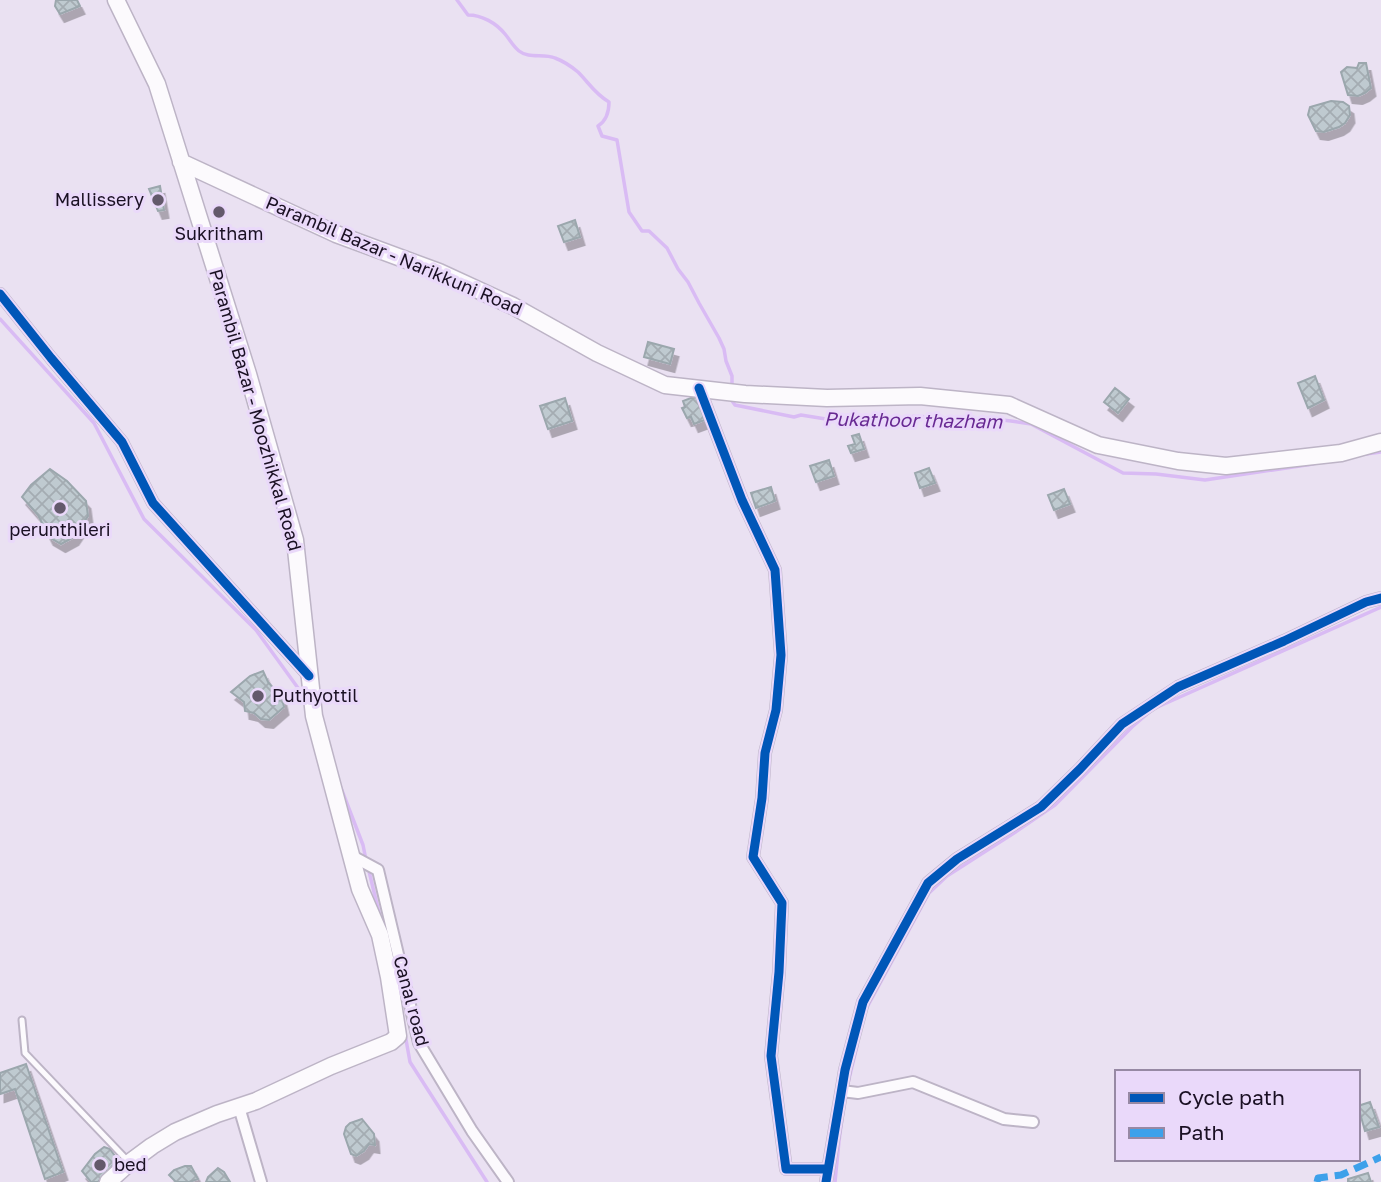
<svg xmlns="http://www.w3.org/2000/svg" width="1381" height="1182" font-family="'Golos Text',sans-serif">
<defs>
<pattern id="building-cross-hatch" width="8" height="8" patternUnits="userSpaceOnUse" patternTransform="scale(1.75)"><rect width="8" height="8" fill="#bfcad0"/><path d="M0 0l8 8M0 8l8-8" fill="none" stroke="#a4acb2"/></pattern>
<filter id="shadow"><feDropShadow dx="4.5" dy="8" stdDeviation="0" flood-color="#0004"/></filter>
</defs>
<rect width="100%" height="100%" fill="#eae1f2"/>
<g fill="none" stroke-linecap="round" stroke-linejoin="round">
<path stroke="#d9bbf4" stroke-width="3.5" d="M 457,0 L 468,15 C 482,15 496,23 505,34 C 510,40 513,46 519,51 C 529,59 544,53 555,58 C 563,61 572,67 578,72 C 589,83 595,94 609,102 C 609,111 606,121 598,126 L 602,136 L 617,140 L 629,212 L 642,231 L 649,231 L 667,248 L 678,269 L 688,282 L 699,303 L 719,338 L 724,349 L 726,361 L 732,376 L 732,387
M 0,319 L 94,423 L 144,519 L 256,630 L 306,699
M 730,398 L 735,405 L 794,417 L 801,415 L 832,420 L 859,420 L 876,423 L 898,421 L 915,416 L 964,420 L 993,419 L 1011,421 L 1031,424 L 1123,473 L 1156,474 L 1205,480 L 1313,464
M 1366,454 L 1381,452
M 341,788 L 363,845 L 366,860
M 368,867 L 380,917
M 865,1011 L 929,893 L 947,876 L 1014,833 L 1055,805 L 1132,727 L 1153,709 L 1381,607
M 405,1034 L 410,1062 L 487,1182
M 848,1083 L 857,1046
M 835,1182 L 839,1141 L 844,1104"/>
</g>
<path fill="url(#building-cross-hatch)" stroke="#9ba7ad" stroke-width="2" filter="url(#shadow)" d="M 56,0 L 77,0 L 80,6 L 60,14 L 55,6 Z
M 1359,63 L 1366,63 L 1371,88 L 1365,93 L 1358,96 L 1348,95 L 1341,72 L 1347,67 L 1357,68 Z
M 1331,101 L 1343,102 L 1349,106 L 1350,115 L 1345,123 L 1339,127 L 1324,132 L 1316,131 L 1308,115 L 1310,107 Z
M 160,186 L 164,210 L 158,211 L 149,189 Z
M 575,220 L 580,237 L 564,242 L 558,226 Z
M 648,342 L 674,349 L 670,364 L 644,357 Z
M 1315,376 L 1324,400 L 1308,408 L 1298,383 Z
M 1115,388 L 1129,399 L 1118,413 L 1104,402 Z
M 696,396 L 705,420 L 694,424 L 691,417 L 687,418 L 682,408 L 685,407 L 683,401 Z
M 565,398 L 572,421 L 548,429 L 540,406 Z
M 859,434 L 864,449 L 851,453 L 848,446 L 855,444 L 852,436 Z
M 829,460 L 834,476 L 816,482 L 810,466 Z
M 929,468 L 935,483 L 920,488 L 915,473 Z
M 50,469 L 67,481 L 86,501 L 88,516 L 74,537 L 61,544 L 49,537 L 38,515 L 22,497 L 31,485 Z
M 771,487 L 775,501 L 756,508 L 751,493 Z
M 1064,489 L 1070,504 L 1054,510 L 1048,495 Z
M 263,671 L 268,682 L 282,698 L 284,707 L 269,720 L 261,719 L 254,713 L 245,711 L 244,702 L 231,692 L 250,676 Z
M 26,1064 L 63,1172 L 45,1179 L 15,1089 L 0,1094 L 0,1073 Z
M 1370,1102 L 1379,1127 L 1365,1131 L 1358,1106 Z
M 362,1119 L 374,1134 L 375,1145 L 369,1144 L 364,1151 L 356,1156 L 351,1154 L 344,1134 L 346,1127 L 350,1123 Z
M 104,1147 L 110,1149 L 117,1159 L 116,1162 L 98,1182 L 91,1182 L 82,1171 L 95,1154 Z
M 185,1166 L 191,1166 L 198,1179 L 189,1182 L 176,1182 L 169,1175 L 174,1170 Z
M 218,1168 L 224,1172 L 230,1182 L 206,1182 L 208,1177 Z
M 1368,1173 L 1371,1182 L 1348,1182 L 1348,1179 Z"/>
<g fill="none" stroke-linecap="round" stroke-linejoin="round">
<g stroke="#bdb4c6" stroke-width="9">
<path id="lane" d="M 22,1020 L 25,1053 L 127,1160"/>
</g>
<g stroke="#bdb4c6" stroke-width="14">
<path id="street" d="M 0,294 L 51,358 L 122,442 L 153,503 L 309,676
M 699,388 L 742,500 L 775,570 L 781,655 L 776,710 L 765,753 L 762,798 L 753,857 L 782,903 L 779,972 L 771,1056 L 786,1169 L 827,1169
M 352,856 L 378,870 L 419,1043 L 472,1131 L 508,1182
M 842,1091 L 858,1093 L 913,1082 L 1004,1119 L 1033,1122
M 239,1107 L 261,1182
M 826,1182 L 845,1070 L 863,1002 L 928,883 L 957,859 L 1041,807 L 1080,769 L 1122,724 L 1178,687 L 1284,641 L 1366,602 L 1381,598"/>
</g>
<g stroke="#bdb4c6" stroke-width="19">
<path id="secondary" d="M 181,162 L 336,234 L 439,272 L 513,306 L 597,353 L 665,385 L 745,394 L 827,398 L 920,396 L 1009,405 L 1098,445 L 1178,461 L 1226,466 L 1341,453 L 1381,442
M 108,1182 L 129,1163 L 152,1146 L 175,1132 L 217,1114 L 256,1101 L 331,1066 L 391,1042 L 398,1036 L 389,977 L 380,935 L 360,889 L 314,716 L 295,540 L 248,374 L 157,84 L 116,0"/>
</g>
<use href="#lane" stroke="#fcfafd" stroke-width="5"/>
<use href="#street" stroke="#fcfafd" stroke-width="10"/>
<use href="#secondary" stroke="#fcfafd" stroke-width="16"/>
<path stroke="#3da1ea" stroke-width="7" stroke-dasharray="14 7" stroke-linecap="butt" d="M 1317,1182 L 1318,1178 L 1341,1175 L 1381,1157"/>
<g stroke="#ead9fa" stroke-width="13">
<path id="cycleway" d="M 0,294 L 51,358 L 122,442 L 153,503 L 309,676
M 699,388 L 742,500 L 775,570 L 781,655 L 776,710 L 765,753 L 762,798 L 753,857 L 782,903 L 779,972 L 771,1056 L 786,1169 L 827,1169
M 826,1182 L 845,1070 L 863,1002 L 928,883 L 957,859 L 1041,807 L 1080,769 L 1122,724 L 1178,687 L 1284,641 L 1366,602 L 1381,598"/>
</g>
<use href="#cycleway" stroke="#0057b8" stroke-width="9"/>
</g>
<g fill="#63596b" stroke="#ead9fa" stroke-width="2.5">
<circle cx="158" cy="200" r="7"/>
<circle cx="219" cy="212" r="7"/>
<circle cx="60" cy="508" r="7"/>
<circle cx="258" cy="696" r="7"/>
<circle cx="100" cy="1165" r="7"/>
</g>
<g text-anchor="middle" stroke-width="6" stroke-linejoin="round" paint-order="stroke">
<g font-size="18" fill="#1a1023" stroke="#ead9fa">
<text x="144" y="206" text-anchor="end">Mallissery</text>
<text x="219" y="240">Sukritham</text>
<text x="60" y="536">perunthileri</text>
<text x="272" y="702" text-anchor="start">Puthyottil</text>
<text x="114" y="1171" text-anchor="start">bed</text>
</g>
<g font-size="18" fill="#1a1023" stroke="#ead9fa">
<text transform="translate(394 256) rotate(23)" y="6">Parambil Bazar - Narikkuni Road</text>
<text transform="translate(255 410) rotate(74)" y="6">Parambil Bazar - Moozhikkal Road</text>
<text transform="translate(411 1001) rotate(75)" y="6">Canal road</text>
</g>
<g font-size="19" font-style="italic" fill="#682993" stroke="#ead9fa">
<text transform="translate(913 420) rotate(1)" y="7">Pukathoor thazham</text>
</g>
</g>
<rect x="1115" y="1070" width="245" height="91" fill="#ead9fa" stroke="#9789a4" stroke-width="2"/>
<rect x="1129" y="1093" width="35" height="10" fill="#0057b8" stroke="#9789a4" stroke-width="2"/>
<text x="1178" y="1105" font-size="21" fill="#1a1023">Cycle path</text>
<rect x="1129" y="1128" width="35" height="10" fill="#3da1ea" stroke="#9789a4" stroke-width="2"/>
<text x="1178" y="1140" font-size="21" fill="#1a1023">Path</text>
</svg>
